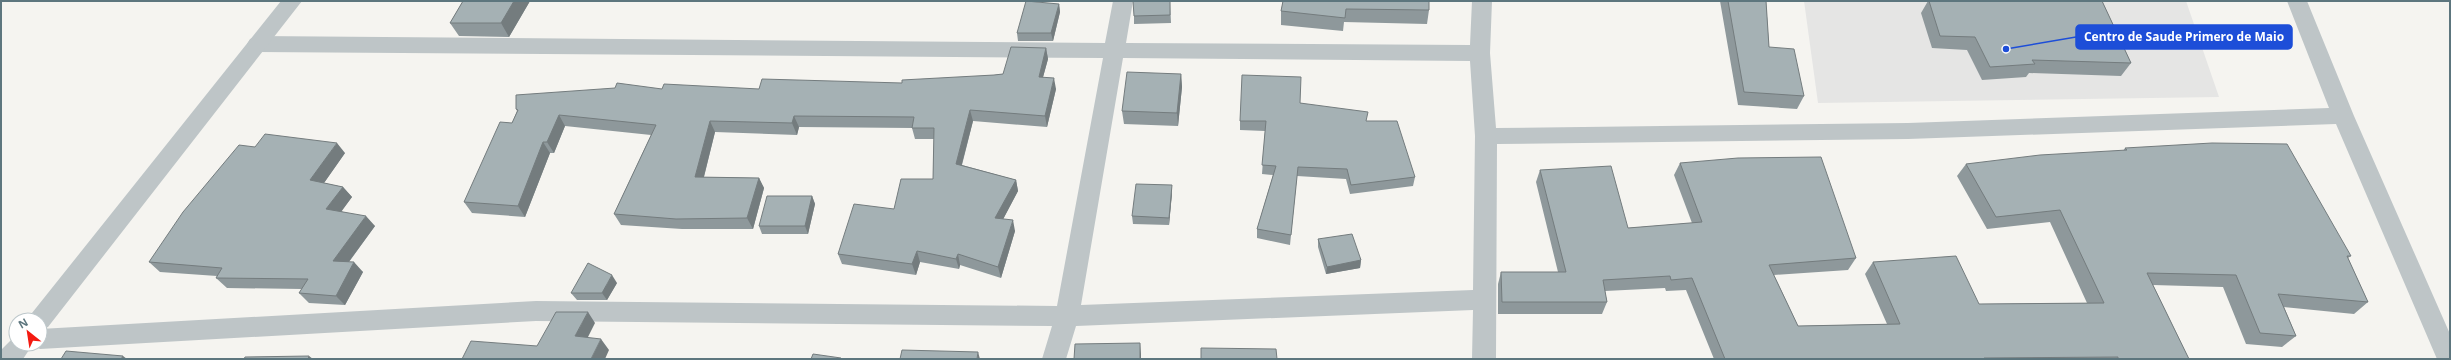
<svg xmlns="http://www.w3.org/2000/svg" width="2451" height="360" font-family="'Open Sans',sans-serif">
<rect width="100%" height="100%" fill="#f5f4f0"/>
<path fill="#e5e5e4" d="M 1804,1 L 2186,1 L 2219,97 L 1818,103 Z"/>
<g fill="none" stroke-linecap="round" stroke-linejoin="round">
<path fill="#bec5c7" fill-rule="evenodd" d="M 1113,1 L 1133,1 L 1126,43 L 1470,45 L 1472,1 L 1492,1 L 1490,53 L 1496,128 L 1908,123 L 2329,108 L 2287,1 L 2307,1 L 2354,116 L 2450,334 L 2450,359 L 2437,359 L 2336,124 L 1908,139 L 1497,144 L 1496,359 L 1472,359 L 1473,310 L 1076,326 L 1066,359 L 1042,359 L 1052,326 L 536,321 L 40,349 L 30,344 L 40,344 L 40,329 L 536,301 L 1057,306 L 1103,58 L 257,52 L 250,49 L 247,44 L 250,39 L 257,36 L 1105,43 ZM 1123,58 L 1470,61 L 1475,136 L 1473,290 L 1081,305 Z"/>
<path fill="#bec5c7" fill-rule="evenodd" d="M 281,1 L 302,1 L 48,327 L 40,330 L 40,320 L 28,320 L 32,313 Z
M 16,335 L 16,344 L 33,344 L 23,359 L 1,359 L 1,350 Z"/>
</g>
<path fill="#8e989b" d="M 463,1 L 530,1 L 509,37 L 459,36 L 450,23 Z
M 1170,1 L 1171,23 L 1134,24 L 1134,16 Z
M 1283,1 L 1429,10 L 1427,24 L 1344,22 L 1343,31 L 1281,25 L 1281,11 Z
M 1720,1 L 1766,1 L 1769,47 L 1804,96 L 1797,109 L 1738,105 Z
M 1928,1 L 2102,1 L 2131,63 L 2121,76 L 2029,73 L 2026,77 L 1982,80 L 1967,50 L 1932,48 L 1921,13 Z
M 1059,4 L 1060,12 L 1053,41 L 1018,41 L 1017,33 Z
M 1046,48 L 1048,59 L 1043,77 L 1056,89 L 1047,127 L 973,121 L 962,165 L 1016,180 L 1018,191 L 1003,219 L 1015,231 L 1001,278 L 960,265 L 959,269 L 920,262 L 916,275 L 842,264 L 838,254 L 933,179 L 934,139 L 915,139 L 912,128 L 799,127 L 797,135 L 715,132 L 704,177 L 759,178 L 764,188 L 753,229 L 682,229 L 621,225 L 614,214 L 651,135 L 565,126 L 554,153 L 550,153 L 525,217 L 472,213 L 464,202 L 512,123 L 517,111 L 516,109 L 662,89 L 759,89 L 902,83 L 994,75 L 1003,74 Z
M 1181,74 L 1182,87 L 1178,126 L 1124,124 L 1122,111 Z
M 1300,103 L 1366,121 L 1415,177 L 1413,186 L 1350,194 L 1346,179 L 1297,176 L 1290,245 L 1257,238 L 1257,229 L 1273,175 L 1262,174 L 1265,131 L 1240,130 L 1240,121 Z
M 255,147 L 345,153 L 324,183 L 343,187 L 352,197 L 341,211 L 375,226 L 349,262 L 363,272 L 345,305 L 309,303 L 299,293 L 302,289 L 227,288 L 216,278 L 217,276 L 160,272 L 149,262 Z
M 2125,148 L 2351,256 L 2348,258 L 2368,302 L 2354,314 L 2284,307 L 2296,336 L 2282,347 L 2246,344 L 2223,287 L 2153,285 L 2189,359 L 1714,359 L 1686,290 L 1666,291 L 1665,288 L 1605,291 L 1607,302 L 1602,314 L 1498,314 L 1498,284 L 1501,272 L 1558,272 L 1536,182 L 1540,170 L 1628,228 L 1692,223 L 1674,175 L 1680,163 L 1856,258 L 1848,270 L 1774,275 L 1798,326 L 1887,324 L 1865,274 L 1873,262 L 1979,304 L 2087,303 L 2050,222 L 1987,229 L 1957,176 L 1966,164 L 2123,151 Z
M 1172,193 L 1169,225 L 1133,224 L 1132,216 Z
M 812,196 L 815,204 L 808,234 L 762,234 L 759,226 Z
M 1318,239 L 1361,260 L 1360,268 L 1326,274 L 1318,247 Z
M 617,283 L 607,300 L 577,300 L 571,293 Z"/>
<path fill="#747c7e" d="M 514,1 L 530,1 L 509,37 L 501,23 Z
M 1059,4 L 1060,12 L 1053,41 L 1051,33 Z
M 1046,48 L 1048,59 L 1040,88 L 1039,77 Z
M 1181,74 L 1182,87 L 1178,126 L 1177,113 Z
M 1054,78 L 1056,89 L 1047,127 L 1045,116 Z
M 970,110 L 973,121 L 959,175 L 956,164 Z
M 559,115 L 565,126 L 554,153 L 547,142 Z
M 794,116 L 799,127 L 797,135 L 792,123 Z
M 710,121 L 715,132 L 701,188 L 695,177 Z
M 543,142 L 550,153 L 525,217 L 518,206 Z
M 337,143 L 345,153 L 319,190 L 310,180 Z
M 759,178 L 764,188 L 753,229 L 747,218 Z
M 1016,180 L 1018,191 L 998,229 L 995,218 Z
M 1172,185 L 1172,193 L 1169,225 L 1169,218 Z
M 343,187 L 352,197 L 336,219 L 326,209 Z
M 812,196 L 815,204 L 808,234 L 805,226 Z
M 366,216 L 375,226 L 342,271 L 333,261 Z
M 1013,220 L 1015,231 L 1001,278 L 998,267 Z
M 917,251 L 920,262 L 916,275 L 912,264 Z
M 958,254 L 960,265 L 959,269 L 956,259 Z
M 1361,260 L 1360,268 L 1326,274 L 1327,267 Z
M 354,262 L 363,272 L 345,305 L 336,296 Z
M 612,275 L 617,283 L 607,300 L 602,293 Z
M 588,312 L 595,323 L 583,347 L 575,336 Z
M 601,339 L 609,350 L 605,359 L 591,359 Z
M 1140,343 L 1141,354 L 1141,359 L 1140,359 Z
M 978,352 L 980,359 L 977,359 Z
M 123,356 L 127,359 L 121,359 Z
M 309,356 L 313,359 L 308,359 Z"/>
<path fill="#a5b1b4" stroke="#747c7e" d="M 463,1 L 514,1 L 501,23 L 450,23 Z
M 1026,1 L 1059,4 L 1051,33 L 1017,33 Z
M 1133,1 L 1170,1 L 1170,15 L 1134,16 Z
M 1283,1 L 1429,1 L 1429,10 L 1346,9 L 1345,18 L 1281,11 Z
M 1728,1 L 1766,1 L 1769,47 L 1794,49 L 1804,96 L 1744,92 Z
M 1929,1 L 2102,1 L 2131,63 L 2032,60 L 2035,64 L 1990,67 L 1975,37 L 1940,36 Z
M 1011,47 L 1046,48 L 1039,77 L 1054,78 L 1045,116 L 970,110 L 956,164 L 1016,180 L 995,218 L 1013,220 L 998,267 L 958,254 L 956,259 L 917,251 L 912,264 L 838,254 L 854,204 L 894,209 L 901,179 L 933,179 L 934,128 L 912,128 L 914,117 L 794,116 L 792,123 L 710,121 L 695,177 L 759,178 L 747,218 L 676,219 L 614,214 L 656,125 L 559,115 L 547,142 L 543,142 L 518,206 L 464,202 L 500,122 L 512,123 L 518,110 L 516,109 L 516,95 L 615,88 L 617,83 L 662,89 L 664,84 L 759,89 L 762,79 L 902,83 L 902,80 L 994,75 L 1003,74 Z
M 1127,72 L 1181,74 L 1177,113 L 1122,111 Z
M 1242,75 L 1301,77 L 1300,103 L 1368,112 L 1366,121 L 1397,121 L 1415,177 L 1351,185 L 1347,169 L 1298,167 L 1291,235 L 1257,229 L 1276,166 L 1262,165 L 1266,121 L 1240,121 Z
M 265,134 L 337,143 L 310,180 L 343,187 L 326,209 L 366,216 L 333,261 L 354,262 L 336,296 L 299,293 L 308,279 L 216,278 L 222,268 L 149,262 L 183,212 L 239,145 L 255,147 Z
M 2212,143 L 2287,144 L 2351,256 L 2347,256 L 2368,302 L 2278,294 L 2296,336 L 2260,333 L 2236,275 L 2147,273 L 2189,359 L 2118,359 L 2118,357 L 1984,358 L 1984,359 L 1725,359 L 1692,278 L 1671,280 L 1670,276 L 1603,280 L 1607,302 L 1502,302 L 1501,272 L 1566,272 L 1540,170 L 1611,166 L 1628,228 L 1702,222 L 1680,163 L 1738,158 L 1821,157 L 1856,258 L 1769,265 L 1798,326 L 1900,324 L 1873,262 L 1956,256 L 1979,304 L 2104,303 L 2060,210 L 1996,217 L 1966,164 L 2040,155 L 2127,150 L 2125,148 Z
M 1136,184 L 1172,185 L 1169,218 L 1132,216 Z
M 767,196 L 812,196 L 805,226 L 759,226 Z
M 1352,234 L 1361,260 L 1327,267 L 1318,239 Z
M 588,263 L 612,275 L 602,293 L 571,293 Z
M 556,312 L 588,312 L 575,336 L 601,339 L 591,359 L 462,359 L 471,341 L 537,346 Z
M 1140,343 L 1140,359 L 1074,359 L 1075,344 Z
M 1201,348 L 1276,349 L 1277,359 L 1201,359 Z
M 902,350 L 978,352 L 977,359 L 900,359 Z
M 66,351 L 123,356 L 121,359 L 61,359 Z
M 813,354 L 841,358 L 840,359 L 811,359 Z
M 309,356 L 308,359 L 244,359 L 245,357 Z"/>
<path fill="none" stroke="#1d4ed8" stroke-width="1.5" d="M2006 49L2076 37"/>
<circle fill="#1d4ed8" stroke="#fff" stroke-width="1.5" cx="2006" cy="49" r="4"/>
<rect fill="#1d4ed8" stroke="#1d4ed8" stroke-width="1.5" x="2076" y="25" width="216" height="24" rx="4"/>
<g font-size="12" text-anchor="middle" font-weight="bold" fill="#fff">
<text x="2184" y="41">Centro de Saude Primero de Maio</text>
</g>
<rect width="2451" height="360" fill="none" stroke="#5d767e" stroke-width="4"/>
<g transform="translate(28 332) rotate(330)"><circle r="19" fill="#ffffff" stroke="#bec8cb"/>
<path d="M0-3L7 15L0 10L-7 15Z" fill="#f41a11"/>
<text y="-6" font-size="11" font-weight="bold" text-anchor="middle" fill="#5d767e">N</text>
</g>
</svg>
